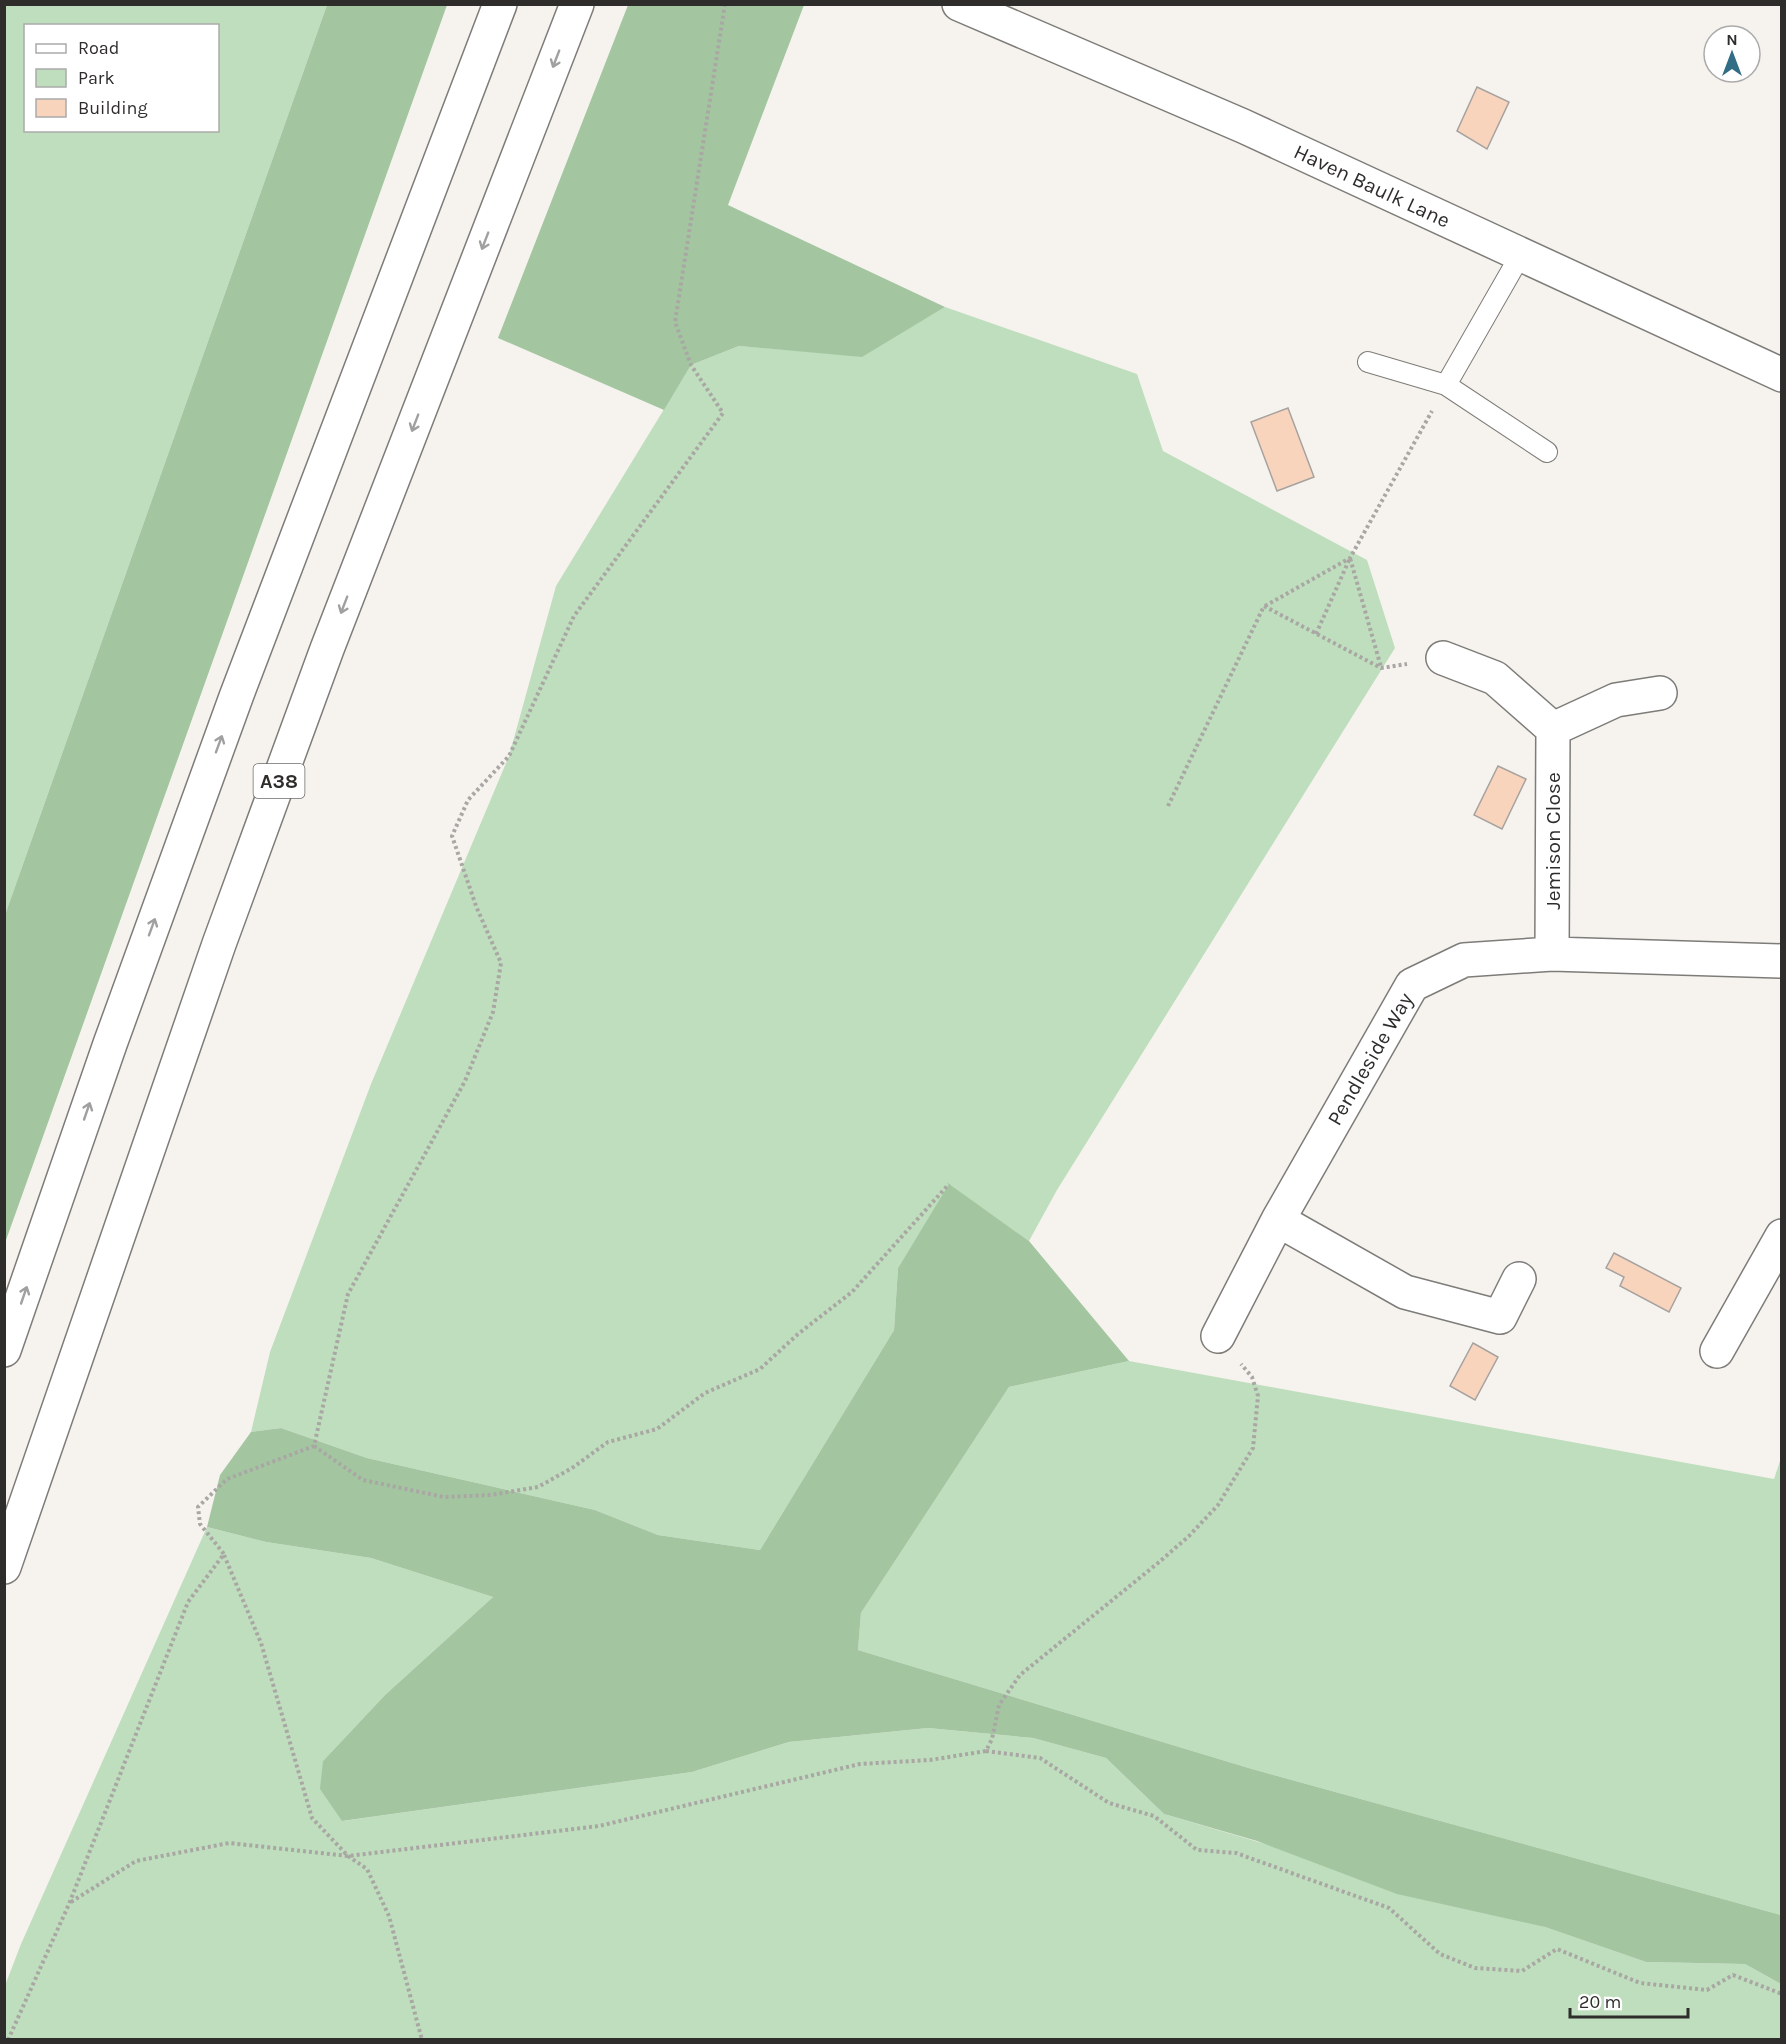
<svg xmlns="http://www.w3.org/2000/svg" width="1786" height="2044" font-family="Karla,sans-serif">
<rect width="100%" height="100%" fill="#f6f3ef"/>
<path fill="#bfdebd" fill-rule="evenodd" d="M 5,5 L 327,5 L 5,915 ZM 26,26 L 218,26 L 218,130 L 26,130 Z
M 945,307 L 1137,374 L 1163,451 L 1367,560 L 1395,648 L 1057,1190 L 1029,1241 L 949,1185 L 898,1268 L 894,1330 L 760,1550 L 658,1535 L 595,1510 L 367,1458 L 281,1428 L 251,1432 L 270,1352 L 371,1084 L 509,756 L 556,586 L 691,365 L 739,346 L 862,356 Z
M 1129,1361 L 1774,1479 L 1781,1458 L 1781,1915 L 1252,1769 L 858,1650 L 861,1613 L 1009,1387 Z
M 207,1527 L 266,1542 L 371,1558 L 493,1597 L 385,1695 L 323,1761 L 343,1821 L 692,1772 L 789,1742 L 928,1728 L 1033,1738 L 1106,1758 L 1164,1814 L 1545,1927 L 1646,1962 L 1745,1964 L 1781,1984 L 1782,2039 L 5,2040 L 4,1988 L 21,1944 Z"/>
<path fill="#a3c6a1" d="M 327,5 L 447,5 L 5,1243 L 5,915 Z
M 628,5 L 804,5 L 728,205 L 945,307 L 862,357 L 739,346 L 691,365 L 664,410 L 498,338 Z
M 949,1184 L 1029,1241 L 1129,1361 L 1009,1387 L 861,1613 L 858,1650 L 1252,1769 L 1781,1915 L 1781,1984 L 1745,1964 L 1646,1962 L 1545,1927 L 1397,1894 L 1257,1841 L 1164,1814 L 1106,1758 L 1033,1738 L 928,1728 L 789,1742 L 692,1772 L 342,1821 L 320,1789 L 323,1761 L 385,1695 L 493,1597 L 371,1558 L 266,1542 L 207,1527 L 220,1475 L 251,1432 L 281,1428 L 367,1458 L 595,1510 L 658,1535 L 760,1550 L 894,1330 L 898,1268 Z"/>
<path fill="#f9d4bd" stroke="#a6a29f" stroke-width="1.5" d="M 1477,87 L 1509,102 L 1487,149 L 1457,131 Z
M 1288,408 L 1314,477 L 1277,491 L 1251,422 Z
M 1498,766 L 1526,779 L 1502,829 L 1474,815 Z
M 1614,1253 L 1681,1288 L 1669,1312 L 1620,1286 L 1624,1277 L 1606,1268 Z
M 1473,1343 L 1498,1357 L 1475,1400 L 1450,1386 Z"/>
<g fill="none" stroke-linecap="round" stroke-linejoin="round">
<g stroke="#7e7c78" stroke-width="22">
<path id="service" d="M 1368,362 L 1446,385 L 1547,452
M 1446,385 L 1521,254"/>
</g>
<g stroke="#7e7c78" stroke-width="36">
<path id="minor" d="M 1443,658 L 1495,678 L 1553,729 L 1552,954
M 1553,729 L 1616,700 L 1660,693
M 1278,1220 L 1405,1292 L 1500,1317 L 1519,1279
M 1218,1336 L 1278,1220 L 1412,985 L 1464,960 L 1552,954 L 1782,961
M 1717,1351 L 1782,1236"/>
</g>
<g stroke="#7e7c78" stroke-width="36">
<path id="tertiary" d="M 959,4 L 1243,126 L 1782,375"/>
</g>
<g stroke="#7e7c78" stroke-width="36">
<path id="trunk" d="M 4,1350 L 110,1044 L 236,697 L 500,4
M 4,1567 L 219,944 L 327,649 L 577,4"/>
</g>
<path stroke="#a9a7a4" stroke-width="4" stroke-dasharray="3 3" stroke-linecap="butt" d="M 1265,606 L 1350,558 L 1432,411
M 1316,634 L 1350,558 L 1381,667
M 1168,806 L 1264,606 L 1381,668 L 1407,664
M 314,1446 L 363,1480 L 444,1497 L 491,1495 L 538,1487 L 572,1468 L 608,1442 L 657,1429 L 705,1393 L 760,1369 L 798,1334 L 852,1292 L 949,1184
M 224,1555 L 261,1643 L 312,1818 L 348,1856 L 367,1869 L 389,1916 L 422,2040
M 986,1751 L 1040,1758 L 1109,1803 L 1154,1816 L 1197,1850 L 1236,1853 L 1389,1908 L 1440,1954 L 1475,1968 L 1522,1971 L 1557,1949 L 1640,1983 L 1707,1990 L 1733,1975 L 1782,1994
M 71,1902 L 136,1861 L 229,1843 L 348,1856 L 599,1826 L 860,1764 L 930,1760 L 986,1751 L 992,1739 L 999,1705 L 1020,1675 L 1158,1563 L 1189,1536 L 1218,1505 L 1253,1448 L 1258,1396 L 1252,1377 L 1241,1364
M 8,2040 L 69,1904 L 188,1602 L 224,1554 L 200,1524 L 198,1507 L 227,1479 L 314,1446 L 348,1294 L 465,1081 L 493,1012 L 501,963 L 476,906 L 452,836 L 468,800 L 509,756 L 574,616 L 723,413 L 691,365 L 675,322 L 725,4"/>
<use href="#service" stroke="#fff" stroke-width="20"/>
<use href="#minor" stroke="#fff" stroke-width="33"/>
<use href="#tertiary" stroke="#fff" stroke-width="33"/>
<use href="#trunk" stroke="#fff" stroke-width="33"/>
</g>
<defs><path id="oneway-shaft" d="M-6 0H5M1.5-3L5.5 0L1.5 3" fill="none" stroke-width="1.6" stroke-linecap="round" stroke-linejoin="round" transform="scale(1.5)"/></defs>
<g stroke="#a1a0a0">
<use href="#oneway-shaft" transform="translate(556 59) rotate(111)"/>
<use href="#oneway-shaft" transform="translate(485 241) rotate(111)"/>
<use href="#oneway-shaft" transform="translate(415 423) rotate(111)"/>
<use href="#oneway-shaft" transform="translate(344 605) rotate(111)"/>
<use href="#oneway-shaft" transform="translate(219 744) rotate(-70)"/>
<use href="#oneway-shaft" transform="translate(152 927) rotate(-70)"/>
<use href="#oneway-shaft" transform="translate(87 1111) rotate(-71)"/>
<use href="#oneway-shaft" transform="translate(24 1295) rotate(-71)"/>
</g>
<g text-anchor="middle" stroke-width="4.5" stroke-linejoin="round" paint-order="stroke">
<rect fill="#fff" stroke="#6d6c6b" stroke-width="1.5" x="253.5" y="764" width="51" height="34" rx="4.5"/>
<g font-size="20" font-weight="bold" fill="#2e2d2b">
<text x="279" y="788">A38</text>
</g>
<g font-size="21" fill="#2e2d2b" stroke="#fff">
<text transform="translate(1372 186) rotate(25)" y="7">Haven Baulk Lane</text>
<text transform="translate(1553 841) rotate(-90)" y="7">Jemison Close</text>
<text transform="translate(1370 1059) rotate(-60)" y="7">Pendleside Way</text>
</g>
</g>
<rect width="1786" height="2044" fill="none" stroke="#2e2d2b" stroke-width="12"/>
<rect x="24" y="24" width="195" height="108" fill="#ffffff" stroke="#ababaa" stroke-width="1.5"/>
<rect x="36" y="44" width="30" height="9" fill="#ffffff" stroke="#ababaa" stroke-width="1.5"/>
<text x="78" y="54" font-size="18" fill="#2e2d2b">Road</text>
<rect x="36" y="69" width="30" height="18" fill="#bfdebd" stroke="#ababaa" stroke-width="1.5"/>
<text x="78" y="84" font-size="18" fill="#2e2d2b">Park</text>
<rect x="36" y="99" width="30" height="18" fill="#f9d4bd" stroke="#ababaa" stroke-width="1.5"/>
<text x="78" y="114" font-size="18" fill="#2e2d2b">Building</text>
<g transform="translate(1732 54)"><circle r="28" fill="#ffffff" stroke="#ababaa" stroke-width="1.5"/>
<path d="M0-4.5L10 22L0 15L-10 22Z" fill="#316e85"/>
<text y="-9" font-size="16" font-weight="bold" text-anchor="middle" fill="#2e2d2b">N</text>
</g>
<path d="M1570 2008v9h118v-9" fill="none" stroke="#2e2d2b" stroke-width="3"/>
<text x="1579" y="2008" font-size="18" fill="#2e2d2b" stroke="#ffffff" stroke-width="4.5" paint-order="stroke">20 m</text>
</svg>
